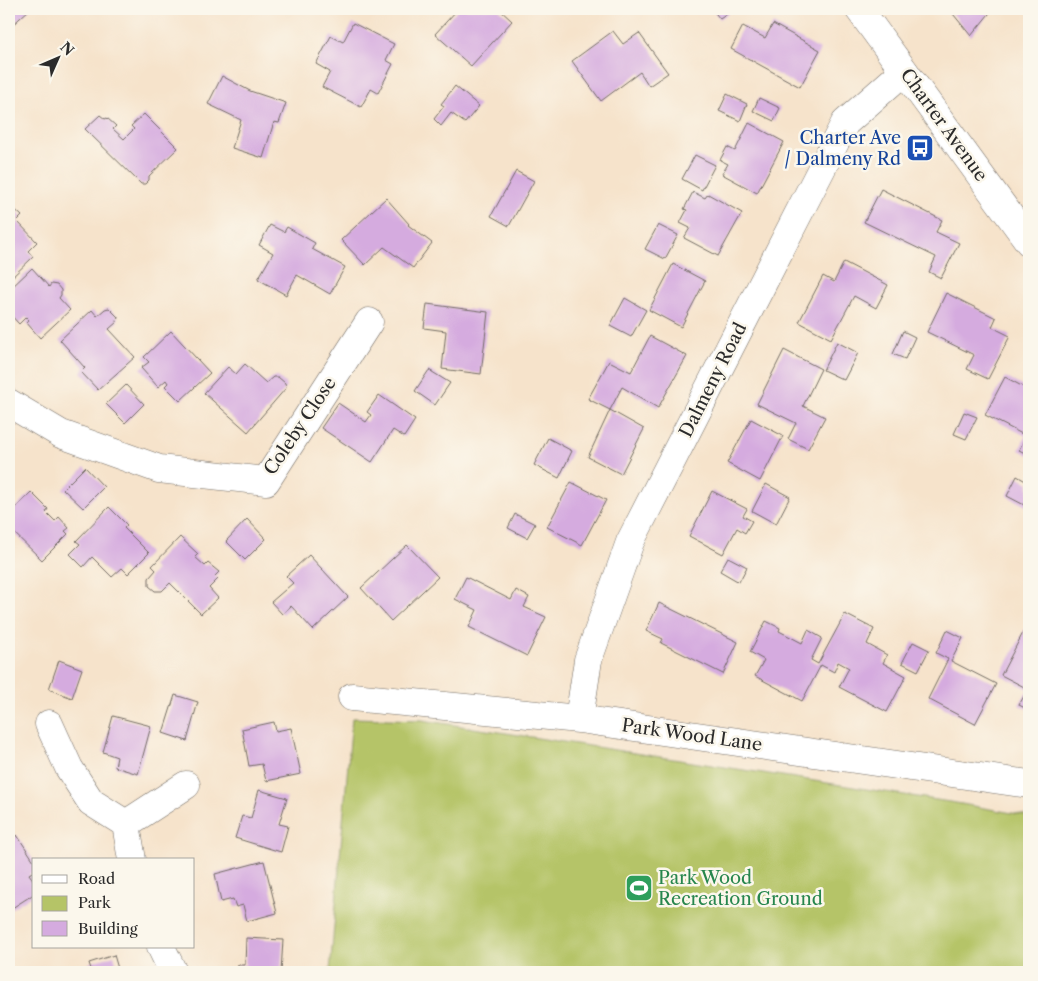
<svg xmlns="http://www.w3.org/2000/svg" width="1038" height="981" font-family="'Libre Caslon Text',serif">
<rect width="100%" height="100%" fill="#fbf7ec"/>
<filter id="ink" filterUnits="userSpaceOnUse"><feTurbulence type="fractalNoise" baseFrequency=".02" numOctaves="2"/><feDisplacementMap in="SourceGraphic" scale="10" xChannelSelector="R" yChannelSelector="G"/><feConvolveMatrix kernelMatrix="1 2 1 2 8 2 1 2 1" color-interpolation-filters="sRGB"/></filter>
<filter id="wash" filterUnits="userSpaceOnUse"><feTurbulence type="fractalNoise" baseFrequency=".0096" numOctaves="4" result="noise"/><feDisplacementMap in="SourceGraphic" scale="20" xChannelSelector="R" yChannelSelector="G"/><feGaussianBlur stdDeviation="1.12" result="paint"/><feColorMatrix in="noise" values="0 0 0 0 0 0 0 0 0 0 0 0 0 0 0 0 0 1.4 0 .05"/><feComposite in="paint" operator="in"/></filter>
<g filter="url(#wash)">
<rect width="100%" height="100%" fill="#f6e3cb"/>
<path fill="#b5c467" stroke="#707849" d="M 352,718 L 422,720 L 956,803 L 1029,816 L 1029,972 L 330,972 Z"/>
<g id="blocks">
<path fill="#d5abdf" d="M 9,9 L 30,9 L 9,28 Z
M 458,9 L 499,9 L 512,21 L 471,66 L 435,34 Z
M 712,9 L 734,9 L 720,19 Z
M 949,9 L 993,9 L 971,36 Z
M 353,23 L 394,44 L 386,60 L 393,64 L 378,93 L 371,89 L 361,107 L 322,87 L 330,72 L 316,64 L 331,36 L 343,42 Z
M 773,24 L 820,50 L 800,87 L 731,49 L 743,26 L 765,38 Z
M 613,31 L 623,44 L 639,33 L 668,73 L 649,86 L 640,72 L 601,101 L 572,61 Z
M 222,76 L 250,91 L 286,103 L 279,123 L 274,122 L 263,158 L 232,148 L 241,120 L 208,104 Z
M 455,86 L 479,106 L 465,123 L 451,113 L 441,126 L 434,119 L 444,106 L 441,104 Z
M 727,94 L 747,104 L 740,121 L 719,111 Z
M 759,98 L 780,108 L 774,121 L 753,111 Z
M 144,114 L 178,148 L 149,176 L 149,180 L 145,184 L 141,184 L 85,129 L 100,115 L 105,119 L 107,118 L 116,126 L 113,129 L 124,139 L 134,129 L 131,126 Z
M 749,123 L 784,142 L 757,193 L 722,174 L 728,164 L 720,160 L 727,147 L 735,151 Z
M 695,155 L 715,165 L 702,190 L 682,179 Z
M 516,171 L 534,181 L 509,226 L 491,216 Z
M 9,187 L 15,194 L 15,200 L 10,205 L 22,216 L 17,221 L 37,242 L 28,251 L 33,257 L 9,280 Z
M 881,189 L 942,220 L 936,232 L 959,243 L 941,278 L 929,272 L 936,257 L 864,222 Z
M 693,192 L 705,198 L 708,194 L 742,213 L 718,256 L 684,238 L 690,228 L 680,223 L 687,210 L 684,209 Z
M 386,198 L 409,224 L 408,225 L 432,243 L 413,268 L 384,247 L 365,265 L 341,240 Z
M 270,225 L 284,232 L 287,227 L 315,243 L 312,249 L 345,267 L 330,294 L 297,275 L 286,295 L 258,279 L 273,253 L 259,245 Z
M 658,225 L 678,235 L 665,259 L 645,249 Z
M 844,262 L 888,285 L 876,308 L 854,296 L 831,339 L 799,322 L 823,276 L 834,282 Z
M 673,264 L 705,281 L 681,327 L 649,310 Z
M 32,268 L 49,287 L 51,284 L 57,285 L 61,290 L 61,295 L 59,298 L 70,310 L 40,338 L 26,322 L 29,320 L 26,317 L 19,324 L 9,313 L 9,290 Z
M 946,293 L 996,318 L 992,327 L 1010,336 L 988,379 L 967,369 L 974,355 L 927,332 Z
M 625,298 L 646,310 L 631,337 L 610,326 Z
M 427,304 L 488,312 L 481,374 L 442,369 L 446,331 L 424,328 Z
M 109,308 L 118,317 L 117,322 L 109,329 L 135,357 L 98,390 L 81,372 L 85,368 L 60,340 L 92,310 L 97,316 L 105,309 Z
M 171,331 L 210,373 L 180,401 L 165,386 L 168,383 L 166,380 L 158,387 L 141,368 L 149,362 L 144,357 Z
M 903,331 L 915,337 L 905,359 L 893,354 Z
M 650,336 L 687,356 L 658,408 L 622,387 L 610,410 L 644,429 L 621,474 L 588,457 L 610,410 L 588,399 L 609,361 L 631,372 Z
M 837,342 L 858,353 L 844,380 L 823,370 Z
M 784,350 L 821,369 L 803,406 L 825,417 L 808,449 L 788,439 L 796,423 L 757,404 Z
M 245,364 L 266,383 L 273,377 L 278,377 L 285,383 L 286,388 L 248,432 L 204,393 L 228,367 L 236,374 Z
M 429,370 L 450,383 L 435,405 L 415,391 Z
M 1005,377 L 1029,390 L 1029,455 L 1019,450 L 1026,436 L 985,415 Z
M 126,385 L 144,404 L 125,423 L 106,404 Z
M 379,395 L 415,420 L 404,437 L 393,430 L 372,462 L 321,428 L 338,403 L 366,422 L 371,415 L 367,412 Z
M 964,412 L 977,417 L 966,439 L 954,434 Z
M 751,419 L 783,436 L 760,481 L 727,463 Z
M 548,438 L 572,451 L 559,478 L 534,465 Z
M 85,467 L 104,487 L 83,508 L 63,489 Z
M 1017,476 L 1029,483 L 1028,507 L 1007,496 Z
M 571,482 L 606,500 L 582,545 L 547,527 Z
M 766,484 L 790,497 L 776,524 L 752,511 Z
M 712,491 L 747,509 L 743,516 L 752,521 L 745,533 L 737,528 L 723,554 L 689,536 Z
M 31,492 L 48,509 L 46,512 L 55,521 L 59,517 L 69,528 L 65,531 L 68,534 L 42,560 L 9,528 L 9,515 Z
M 109,507 L 127,525 L 124,528 L 149,553 L 128,574 L 122,568 L 112,577 L 92,557 L 83,567 L 70,554 L 80,544 L 76,541 Z
M 515,514 L 535,524 L 527,538 L 508,528 Z
M 247,519 L 266,539 L 245,560 L 226,541 Z
M 180,537 L 198,554 L 195,557 L 205,566 L 208,563 L 219,572 L 215,576 L 218,579 L 209,588 L 218,598 L 201,614 L 170,583 L 162,591 L 155,591 L 149,586 L 149,578 L 156,570 L 152,566 Z
M 407,545 L 438,577 L 391,621 L 361,588 Z
M 309,555 L 348,597 L 313,630 L 291,606 L 282,614 L 271,602 L 293,583 L 286,576 Z
M 728,557 L 747,567 L 739,582 L 720,571 Z
M 466,577 L 511,600 L 516,590 L 529,597 L 524,607 L 546,617 L 527,656 L 469,627 L 477,610 L 455,599 Z
M 659,603 L 738,642 L 723,674 L 661,643 L 663,639 L 646,631 Z
M 845,614 L 874,629 L 867,644 L 887,655 L 883,663 L 906,676 L 887,712 L 839,687 L 849,668 L 838,662 L 834,672 L 821,665 L 802,701 L 755,676 L 764,660 L 750,652 L 766,621 L 780,628 L 779,631 L 802,643 L 808,630 L 822,638 L 811,660 L 818,664 Z
M 1025,629 L 1029,631 L 1029,710 L 1019,705 L 1028,689 L 1001,675 Z
M 947,630 L 963,638 L 951,661 L 996,684 L 975,724 L 928,699 L 948,659 L 936,653 Z
M 913,642 L 929,650 L 918,671 L 902,663 Z
M 59,660 L 82,669 L 72,698 L 49,689 Z
M 175,695 L 198,702 L 187,741 L 163,733 Z
M 113,716 L 151,726 L 138,774 L 115,767 L 117,757 L 103,752 Z
M 274,722 L 276,731 L 291,728 L 301,774 L 266,781 L 262,764 L 249,766 L 242,729 Z
M 259,790 L 287,798 L 279,824 L 288,826 L 281,852 L 235,838 L 242,816 L 251,818 Z
M 17,835 L 34,861 L 34,871 L 29,874 L 34,881 L 34,894 L 9,910 L 9,840 Z
M 264,861 L 277,913 L 247,921 L 243,905 L 236,907 L 233,899 L 221,902 L 215,874 Z
M 246,938 L 283,940 L 281,972 L 237,972 L 238,965 L 245,965 Z
M 114,955 L 119,972 L 92,972 L 89,963 Z"/>
</g>
</g>
<g filter="url(#ink)">
<use href="#blocks" fill-opacity="0" stroke="#726b63" stroke-width="1"/>
<g fill="none" stroke-linecap="round" stroke-linejoin="round">
<g stroke="#726b63" stroke-width="29">
<path id="minor" d="M 9,403 L 61,434 L 159,469 L 266,481 L 369,322
M 352,697 L 579,719 L 1029,784
M 579,719 L 588,660 L 630,542 L 845,123 L 904,71
M 49,724 L 69,768 L 91,802 L 126,824
M 132,860 L 126,824 L 186,785
M 161,947 L 173,972"/>
</g>
<g stroke="#726b63" stroke-width="29">
<path id="tertiary" d="M 859,9 L 1029,242"/>
</g>
<use href="#minor" stroke="#fff" stroke-width="28"/>
<use href="#tertiary" stroke="#fff" stroke-width="28"/>
</g>
</g>
<defs>
<g id="bus-square" transform="scale(1.4375)"><rect x="-9" y="-9" width="18" height="18" rx="4" fill="#1a4fb4" stroke="#fbf7ec"/><path d="M-5-6H5V4H4V6H2V4H-2V6H-4V4H-5ZM-3.5-4V0h7V-4ZM-3.5 1.2v1.5H-2V1.2ZM2 1.2v1.5H3.5V1.2Z" fill="#fff"/></g>
<g id="stadium-square" transform="scale(1.4375)"><rect x="-9" y="-9" width="18" height="18" rx="4" fill="#2e9e5b" stroke="#fbf7ec"/><path d="M0-5a6.5 5 0 1 0 0 10a6.5 5 0 1 0 0-10ZM-3.5-1.8h7v3.6h-7Z" fill="#fff"/></g>
</defs>
<g fill-rule="evenodd">
<use href="#bus-square" x="920" y="148"/>
<use href="#stadium-square" x="639" y="888"/>
</g>
<g text-anchor="middle" stroke-width="5" stroke-linejoin="round" paint-order="stroke">
<g font-size="18" fill="#2b2b2b" stroke="#fbf7ec">
<text transform="translate(944 125) rotate(54)" y="6">Charter Avenue</text>
<text transform="translate(713 380) rotate(-63)" y="6">Dalmeny Road</text>
<text transform="translate(300 426) rotate(-56)" y="6">Coleby Close</text>
<text transform="translate(692 735) rotate(8)" y="6">Park Wood Lane</text>
</g>
<g font-size="18" fill="#164399" stroke="#fbf7ec" text-anchor="end">
<text x="901" y="144">Charter Ave<tspan x="901" dy="21">/ Dalmeny Rd</tspan></text>
</g>
<g font-size="18" fill="#27864d" stroke="#fbf7ec" text-anchor="start">
<text x="658" y="884">Park Wood<tspan x="658" dy="21">Recreation Ground</tspan></text>
</g>
</g>
<rect width="1038" height="981" fill="none" stroke="#fbf7ec" stroke-width="30"/>
<rect x="32" y="858" width="162" height="90" fill="#fbf7ec" stroke="#a8a59f"/>
<rect x="42" y="875" width="25" height="8" fill="#ffffff" stroke="#a8a59f"/>
<text x="78" y="884" font-size="15" fill="#2b2b2b">Road</text>
<rect x="42" y="896" width="25" height="15" fill="#b5c467" stroke="#a8a59f"/>
<text x="78" y="908" font-size="15" fill="#2b2b2b">Park</text>
<rect x="42" y="921" width="25" height="15" fill="#d5abdf" stroke="#a8a59f"/>
<text x="78" y="934" font-size="15" fill="#2b2b2b">Building</text>
<g transform="translate(58 58) rotate(45)" stroke="#fbf7ec" stroke-width="4" paint-order="stroke">
<path d="M0-4L9 19L0 12L-9 19Z" fill="#2b2b2b"/>
<text y="-8" font-size="14" font-weight="bold" text-anchor="middle" fill="#2b2b2b">N</text>
</g>
</svg>
